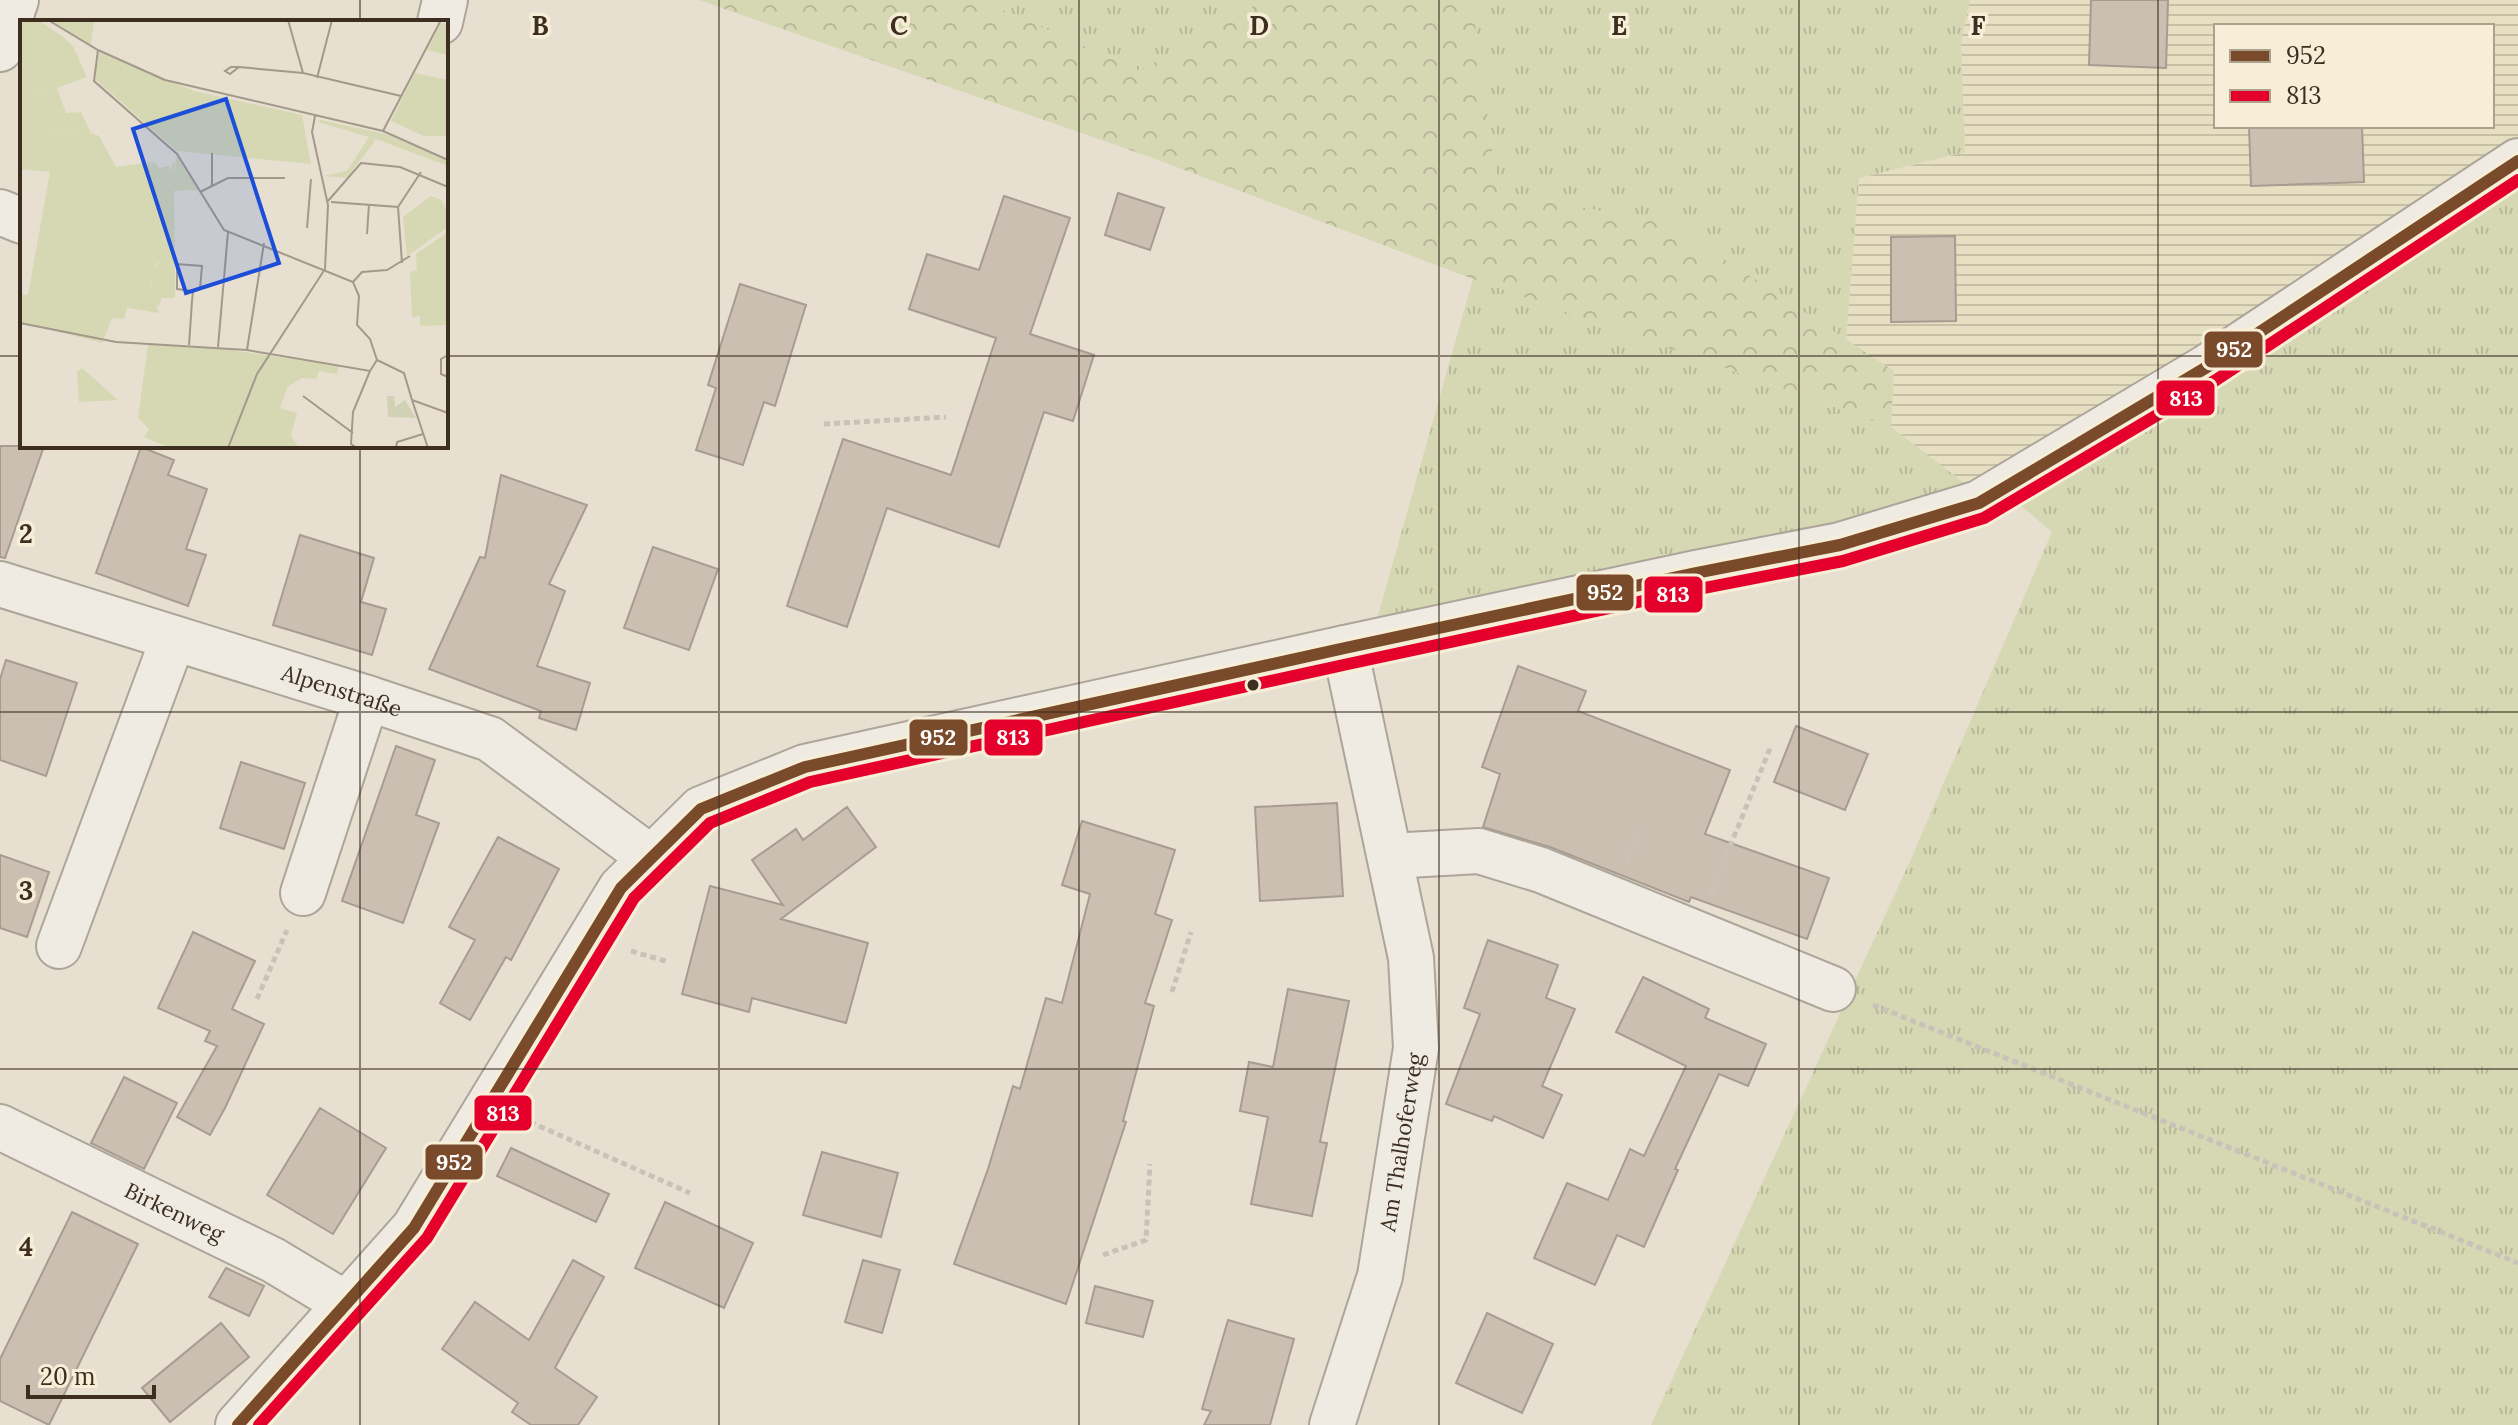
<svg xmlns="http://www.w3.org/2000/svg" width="2518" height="1425" font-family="Lora,serif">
<defs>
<pattern id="farmland-rules" width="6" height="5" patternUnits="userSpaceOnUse" patternTransform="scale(2)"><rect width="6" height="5" fill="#e6dfc2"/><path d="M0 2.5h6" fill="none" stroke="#c6c0a6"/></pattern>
<pattern id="grass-tufts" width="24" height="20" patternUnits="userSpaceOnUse" patternTransform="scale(2)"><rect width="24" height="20" fill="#d6d7b3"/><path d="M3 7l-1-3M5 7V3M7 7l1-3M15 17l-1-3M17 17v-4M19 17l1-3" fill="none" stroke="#b9b99a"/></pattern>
<pattern id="forest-crowns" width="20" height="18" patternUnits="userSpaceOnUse" patternTransform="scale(2)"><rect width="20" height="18" fill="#d6d7b3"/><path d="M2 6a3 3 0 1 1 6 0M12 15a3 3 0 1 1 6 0" fill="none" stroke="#b9b99a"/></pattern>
</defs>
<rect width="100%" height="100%" fill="#e7e0d1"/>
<path fill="url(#farmland-rules)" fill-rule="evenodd" d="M 1970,0 L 2518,0 L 2518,145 L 2465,184 L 1972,489 L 1891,427 L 1894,371 L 1846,341 L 1859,178 L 1965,152 L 1961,41 ZM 2216,26 L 2492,26 L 2492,126 L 2216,126 Z"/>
<path fill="url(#grass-tufts)" d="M 980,0 L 1264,0 L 1140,71 Z
M 1462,0 L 1970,0 L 1961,41 L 1965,152 L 1859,178 L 1846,341 L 1672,225 L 1498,191 L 1472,4 Z
M 2518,181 L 2518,1425 L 1651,1425 L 1910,861 L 2052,532 L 2020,505 L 2192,401 Z
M 1473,279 L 1891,427 L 1972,489 L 1838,532 L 1375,626 Z"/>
<path fill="url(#forest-crowns)" d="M 699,0 L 980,0 L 1140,71 L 1264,0 L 1462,0 L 1472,3 L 1498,191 L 1672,225 L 1894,371 L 1891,427 L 1473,279 L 1150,157 Z"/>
<path fill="#cbbfb2" stroke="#a89c90" stroke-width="2" d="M 2091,0 L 2168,0 L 2166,68 L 2089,65 Z
M 2249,126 L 2362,126 L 2364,182 L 2251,186 Z
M 1118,193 L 1164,208 L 1150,250 L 1105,235 Z
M 1004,196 L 1070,218 L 1030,334 L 1094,355 L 1073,421 L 1044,412 L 999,547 L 887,508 L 847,627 L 787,606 L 843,439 L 951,475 L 996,338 L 909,309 L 927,254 L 979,270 Z
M 1955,236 L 1956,321 L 1891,322 L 1891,237 Z
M 740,284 L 806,305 L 775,406 L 764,402 L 743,465 L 696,450 L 716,388 L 708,385 Z
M 0,446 L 44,446 L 5,558 L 0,557 Z
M 141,447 L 174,460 L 168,475 L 207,489 L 186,549 L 206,555 L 188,606 L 96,573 Z
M 501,475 L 587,505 L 549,584 L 565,591 L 537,666 L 590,683 L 576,730 L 539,718 L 541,711 L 429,669 L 480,557 L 485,558 Z
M 300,535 L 374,558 L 361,602 L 386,609 L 372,655 L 273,625 Z
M 653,547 L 718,569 L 689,650 L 624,628 Z
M 6,660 L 77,683 L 46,776 L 0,760 L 0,679 Z
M 1518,666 L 1586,691 L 1578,711 L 1730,770 L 1705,834 L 1829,878 L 1807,939 L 1691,897 L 1689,902 L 1550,847 L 1483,827 L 1500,774 L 1482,767 Z
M 1796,726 L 1868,754 L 1845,810 L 1774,782 Z
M 396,746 L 435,760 L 416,815 L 439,823 L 403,923 L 342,901 Z
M 241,762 L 305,783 L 284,849 L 220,828 Z
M 1337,803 L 1343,896 L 1260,901 L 1255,807 Z
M 847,807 L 876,847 L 781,919 L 868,943 L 846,1023 L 752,998 L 749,1012 L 682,994 L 710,886 L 783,905 L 752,860 L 796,829 L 803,840 Z
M 1082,821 L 1175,850 L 1155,914 L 1172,920 L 1145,1003 L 1154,1006 L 1123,1121 L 1126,1122 L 1066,1304 L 954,1264 L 988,1169 L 1013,1086 L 1020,1089 L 1046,998 L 1062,1003 L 1090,894 L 1062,885 Z
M 498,837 L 559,869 L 511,960 L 506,957 L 470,1020 L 440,1003 L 475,940 L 449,927 Z
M 0,855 L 49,872 L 27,937 L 0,928 Z
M 193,932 L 255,961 L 232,1009 L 264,1024 L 225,1108 L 210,1135 L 177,1117 L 217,1046 L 205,1041 L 210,1031 L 158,1008 Z
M 1488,940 L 1558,965 L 1546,998 L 1575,1009 L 1542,1086 L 1562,1095 L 1543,1138 L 1494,1116 L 1492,1121 L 1446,1104 L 1480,1014 L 1464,1008 Z
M 1643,977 L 1709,1009 L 1705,1018 L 1766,1044 L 1748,1086 L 1719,1074 L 1675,1169 L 1678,1170 L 1644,1247 L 1617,1235 L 1595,1285 L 1534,1258 L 1567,1183 L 1608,1200 L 1630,1149 L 1644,1156 L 1686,1066 L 1616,1032 Z
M 1288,989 L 1349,1001 L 1320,1142 L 1327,1143 L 1312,1216 L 1251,1204 L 1268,1117 L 1240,1111 L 1249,1062 L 1273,1067 Z
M 124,1077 L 177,1103 L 144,1169 L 91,1143 Z
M 320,1108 L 386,1148 L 333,1234 L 267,1195 Z
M 511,1148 L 609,1194 L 596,1222 L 497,1176 Z
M 822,1152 L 898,1173 L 881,1237 L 803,1215 Z
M 665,1202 L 753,1243 L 724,1308 L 635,1268 Z
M 72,1212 L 138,1244 L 49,1425 L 0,1401 L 0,1359 Z
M 573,1260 L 604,1277 L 555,1368 L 597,1397 L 578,1425 L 531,1425 L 512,1412 L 518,1403 L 442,1349 L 475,1302 L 529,1340 Z
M 863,1260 L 900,1270 L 882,1333 L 845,1322 Z
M 226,1268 L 264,1286 L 249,1316 L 209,1297 Z
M 1095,1286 L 1153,1301 L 1143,1337 L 1086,1323 Z
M 1487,1313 L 1553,1344 L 1522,1413 L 1456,1383 Z
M 1228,1320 L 1294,1339 L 1270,1425 L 1204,1425 L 1211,1411 L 1202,1409 Z
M 221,1323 L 249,1357 L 170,1422 L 142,1388 Z"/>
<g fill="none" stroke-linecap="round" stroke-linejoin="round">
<g stroke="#ada599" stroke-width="48">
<g id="minor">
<path d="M 440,22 L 445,0"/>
<path d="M 0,49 L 16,0"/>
<path d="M 0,212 L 22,221"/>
<path id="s1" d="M 0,584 L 367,698 L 490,739 L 651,858"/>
<path d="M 1390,856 L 1479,851 L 1541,870 L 1833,989"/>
<path d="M 303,893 L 367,698"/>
<path d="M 59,946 L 173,639"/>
<path id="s2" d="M 0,1127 L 273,1260 L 346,1304"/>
<path d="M 238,1425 L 414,1228 L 621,888 L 701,809 L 805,767 L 1345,648 L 1696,573 L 1840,545 L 1979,503 L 2207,367 L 2518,161"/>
<path id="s3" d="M 1332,1425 L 1380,1276 L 1416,1048 L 1411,958 L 1345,648"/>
</g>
</g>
<path stroke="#c8c2b9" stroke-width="5" stroke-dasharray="6 4" stroke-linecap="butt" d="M 824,424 L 946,417
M 1627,860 L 1638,831
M 1711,893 L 1771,746
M 631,951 L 669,962
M 1172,992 L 1191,932
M 257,999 L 287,930
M 1873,1005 L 2518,1263
M 530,1122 L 690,1193
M 1103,1255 L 1146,1240 L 1150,1164"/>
<use href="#minor" stroke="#efebe3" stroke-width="44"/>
<g stroke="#f7eed8" stroke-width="18">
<path id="bus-1" d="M 238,1425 L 414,1228 L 621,888 L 701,809 L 805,767 L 1345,648 L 1696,573 L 1840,545 L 1979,503 L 2207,367 L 2518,161"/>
</g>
<g stroke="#f7eed8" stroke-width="18">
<path id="bus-2" d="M 259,1425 L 427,1238 L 634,898 L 710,823 L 810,782 L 1348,664 L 1699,589 L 1843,561 L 1984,518 L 2216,380 L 2518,180"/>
</g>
<use href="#bus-1" stroke="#7a4b2a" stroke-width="12"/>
<use href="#bus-2" stroke="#e4002b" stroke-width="12"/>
</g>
<path fill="none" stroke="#3d2e20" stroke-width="2" stroke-opacity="0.55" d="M 360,0 L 360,22M 719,0 L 719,1425M 1079,0 L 1079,1425M 1439,0 L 1439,1425M 1799,0 L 1799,1425M 2158,0 L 2158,1425M 0,356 L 22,356M 446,356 L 2518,356M 360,446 L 360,1425M 0,712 L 2518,712M 0,1069 L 2518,1069"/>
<circle fill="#3d2e20" stroke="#f7eed8" stroke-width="3" cx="1253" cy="685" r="7"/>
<g text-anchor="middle" stroke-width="7" stroke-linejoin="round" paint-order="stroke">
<g font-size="22" fill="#3d2e20" stroke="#f7eed8">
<text dy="8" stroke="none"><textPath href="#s1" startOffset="358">Alpenstraße</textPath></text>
<text dy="8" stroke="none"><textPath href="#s3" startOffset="292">Am Thalhoferweg</textPath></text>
<text dy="8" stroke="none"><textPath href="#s2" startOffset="194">Birkenweg</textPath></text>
</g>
</g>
<g transform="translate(20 20)">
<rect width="428" height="428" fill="#e7e0d1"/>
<path d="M 0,0 L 18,0 L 42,16 L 53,26 L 67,57 L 37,68 L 0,69 ZM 30,0 L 74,0 L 71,25 ZM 421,3 L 428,3 L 428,35 L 407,30 ZM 79,32 L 174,71 L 282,95 L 291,144 L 157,131 L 75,59 ZM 395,53 L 428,60 L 428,116 L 404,116 L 371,101 ZM 301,100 L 369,115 L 428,141 L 428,146 L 356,119 L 327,158 L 303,156 L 327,151 L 349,117 L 298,102 ZM 71,113 L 79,116 L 96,147 L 135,142 L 139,148 L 150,146 L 147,172 L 136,187 L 147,197 L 142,241 L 136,244 L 131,267 L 139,293 L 107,288 L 104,299 L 92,298 L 82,323 L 0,302 L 0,275 L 8,275 L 30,152 L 0,149 L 0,114 ZM 156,135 L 178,170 L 153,171 ZM 428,212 L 428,305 L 400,306 L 400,296 L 392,297 L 390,252 L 397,250 L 396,234 ZM 128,324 L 198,328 L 319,346 L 317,354 L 299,351 L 296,359 L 282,358 L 268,366 L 260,388 L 277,393 L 271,415 L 279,428 L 150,428 L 124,417 L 129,409 L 118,398 Z" fill="#d6d7b3"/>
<path d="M 37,68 L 46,93 L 61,92 L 71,113 L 0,114 L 0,69 ZM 154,141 L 155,278 L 142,278 L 139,286 L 133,283 L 131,258 L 133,248 L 142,241 L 147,197 L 135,187 L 136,177 L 147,171 L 146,159 ZM 102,252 L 122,265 L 120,272 L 98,272 L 97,255 ZM 62,348 L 98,380 L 59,382 L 57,352 Z" fill="#d6d7b3"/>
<path d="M 367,376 L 374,376 L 375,387 L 385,380 L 396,398 L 368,397 Z" fill="#d1d1b3"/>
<path d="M 411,176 L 421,180 L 428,192 L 428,207 L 387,236 L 383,197 Z" fill="#d6d7b3"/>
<path fill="none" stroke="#a3998a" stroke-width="2" d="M 28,0 L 78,30 L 145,60 L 363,111 L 428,140M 268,0 L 283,53M 78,30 L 74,61 L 157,134 L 204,210 L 333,262 L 339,276 L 337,305 L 350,319 L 357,340M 219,47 L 210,54 L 205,51 L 211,47 L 219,47 L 283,53 L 381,76M 297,58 L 312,0M 363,111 L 421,0M 192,133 L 192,165M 180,172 L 208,158 L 265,158M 308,181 L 341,143 L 380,147 L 428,167M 311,182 L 378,187 L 382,243M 378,187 L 401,152M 287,208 L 291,159M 347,214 L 349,184M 333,262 L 342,252 L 367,250 L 390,236M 0,303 L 96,322 L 227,330 L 350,351 L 357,340M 169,325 L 172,281 L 173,271 L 180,269 L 182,246 L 157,244 L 157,269 L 173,271M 198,327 L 208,212M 227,330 L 244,223M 428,335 L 421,339 L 421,354 L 428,357M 357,340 L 384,353 L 392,380 L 428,393M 283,376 L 333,413M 392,380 L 408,428M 208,428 L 237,354 L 305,249 L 308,185 L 292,112 L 295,96M 337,428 L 331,424 L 333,392 L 350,351M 343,428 L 376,428M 376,428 L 377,422 L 403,414"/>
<path fill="#1d4ed8" fill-opacity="0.15" stroke="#1d4ed8" stroke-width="4" d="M 206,79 L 259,243 L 166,273 L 113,109 Z"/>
<rect width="428" height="428" fill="none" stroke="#3d2e20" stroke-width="4"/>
</g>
<g font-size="26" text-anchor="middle" font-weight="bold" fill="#3d2e20" stroke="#f7eed8" stroke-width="7" stroke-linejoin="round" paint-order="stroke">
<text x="540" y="35">B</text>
<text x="899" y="35">C</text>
<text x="1259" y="35">D</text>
<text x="1619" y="35">E</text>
<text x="1978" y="35">F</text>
<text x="26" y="543">2</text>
<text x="26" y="900">3</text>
<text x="26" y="1256">4</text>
</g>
<g stroke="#f7eed8" stroke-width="3">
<rect x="2203" y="330" width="61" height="39" rx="8" fill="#7a4b2a"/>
<rect x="2155" y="379" width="61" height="38" rx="8" fill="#e4002b"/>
<rect x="1575" y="573" width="60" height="39" rx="8" fill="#7a4b2a"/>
<rect x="1643" y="575" width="61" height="39" rx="8" fill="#e4002b"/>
<rect x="983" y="718" width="61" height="39" rx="8" fill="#e4002b"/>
<rect x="908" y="718" width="61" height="39" rx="8" fill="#7a4b2a"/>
<rect x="473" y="1094" width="60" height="38" rx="8" fill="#e4002b"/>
<rect x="424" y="1143" width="60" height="38" rx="8" fill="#7a4b2a"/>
</g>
<g font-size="22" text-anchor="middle" font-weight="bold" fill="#fff">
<text x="2234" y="357">952</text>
<text x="2186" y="406">813</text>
<text x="1605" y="600">952</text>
<text x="1673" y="602">813</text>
<text x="1013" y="745">813</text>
<text x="938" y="745">952</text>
<text x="503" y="1121">813</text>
<text x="454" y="1170">952</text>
</g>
<rect x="2214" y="24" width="280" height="104" fill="#f7eed8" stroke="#ada18e" stroke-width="2"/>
<rect x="2230" y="50" width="40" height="12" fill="#7a4b2a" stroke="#ada18e" stroke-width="2"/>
<text x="2286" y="64" font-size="24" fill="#3d2e20">952</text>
<rect x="2230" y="90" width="40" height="12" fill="#e4002b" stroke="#ada18e" stroke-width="2"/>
<text x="2286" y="104" font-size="24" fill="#3d2e20">813</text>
<path d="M28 1385v12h126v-12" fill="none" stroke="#3d2e20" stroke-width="4"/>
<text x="40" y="1385" font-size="24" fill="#3d2e20" stroke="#f7eed8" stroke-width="6" paint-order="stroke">20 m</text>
</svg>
